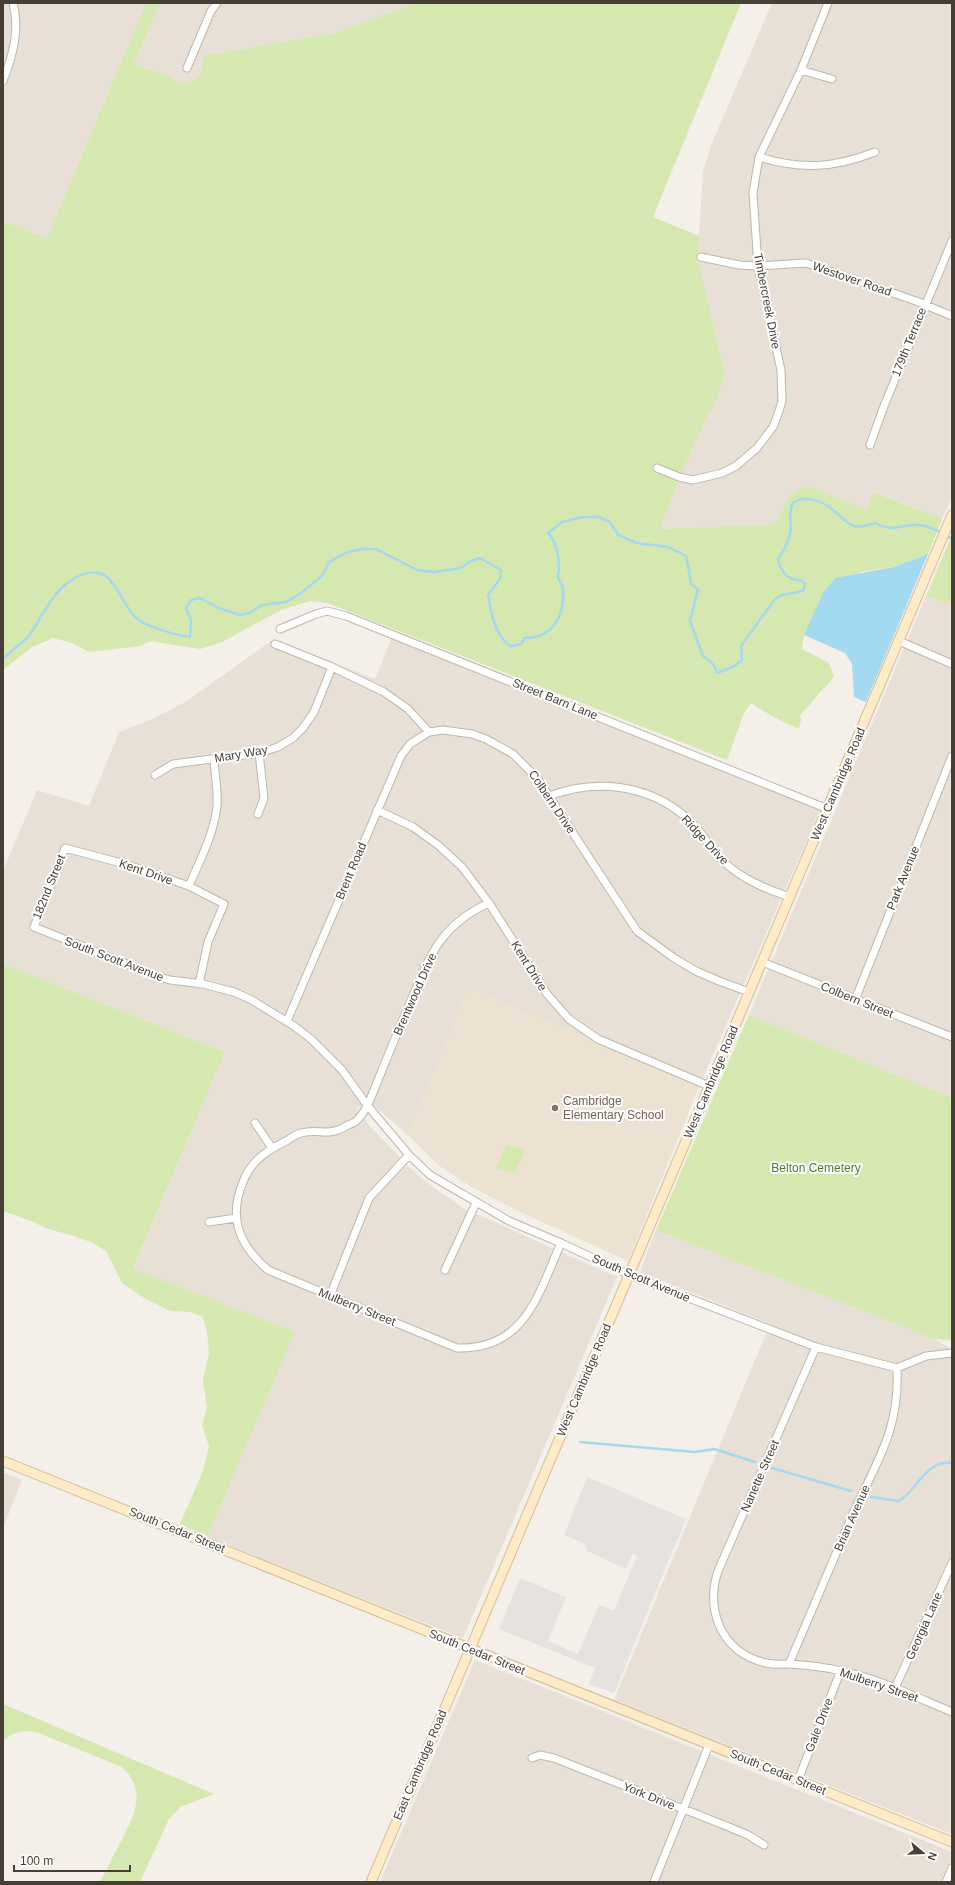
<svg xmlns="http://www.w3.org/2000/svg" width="955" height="1885" font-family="Arial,sans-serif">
<rect width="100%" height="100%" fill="#f4efe8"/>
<path fill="#e8e0d6" d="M 3,3 L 146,3 L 47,238 L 3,221 Z
M 160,3 L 416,3 L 335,33 L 204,56 L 203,72 L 195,82 L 182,84 L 170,77 L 134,64 Z
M 772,3 L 952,3 L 952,497 L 942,519 L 875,492 L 866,510 L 807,485 L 787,498 L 776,524 L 660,529 L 675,489 L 705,421 L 715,404 L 725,375 L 697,262 L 703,171 L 712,143 Z
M 926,596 L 952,605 L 952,1098 L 749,1015 Z
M 394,632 L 823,803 L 699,1087 L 469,988 L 408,1135 L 373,1105 L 356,1107 L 368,1124 L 410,1168 L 425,1181 L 463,1208 L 617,1277 L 463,1638 L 207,1537 L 295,1332 L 133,1270 L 225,1052 L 3,964 L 3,871 L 37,790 L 89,806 L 119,732 L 154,718 L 187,701 L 274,639 L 375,679 Z
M 656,1230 L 934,1339 L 952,1349 L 952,1834 L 614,1700 L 770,1324 L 640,1272 Z
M 3,1472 L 22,1480 L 3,1528 Z
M 475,1660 L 952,1852 L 952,1882 L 380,1882 Z"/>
<path fill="#ede2d1" d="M 469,988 L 699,1087 L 628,1261 L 514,1209 L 470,1186 L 438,1165 L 408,1135 Z"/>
<path fill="#d5e8b0" d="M 146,3 L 160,3 L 134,64 L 170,77 L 182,84 C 201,80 203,75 203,56 L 335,33 L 416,3 L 741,3 L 653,217 L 699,236 L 698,262 L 725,375 L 715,404 L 705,421 L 675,489 L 660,529 L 776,524 L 787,498 L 807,485 L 866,510 L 874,492 L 942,519 L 928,554 L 894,567 L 860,572 L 804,635 L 802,649 L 829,663 L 834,676 C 829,685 826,686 819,693 C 813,701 808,708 800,715 L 801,721 L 799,728 C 791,728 758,708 751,703 L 744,713 L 727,760 L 327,603 L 310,601 L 281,610 L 222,642 L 200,649 L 150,641 L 141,646 L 89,652 L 72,643 L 53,638 L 32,647 L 3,670 L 3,221 L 47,238 Z
M 952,535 L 952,605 L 926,596 Z
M 3,964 L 225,1052 L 133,1269 L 295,1332 L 207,1537 L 180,1524 L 203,1471 L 209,1446 L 202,1426 L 207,1407 L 203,1380 L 209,1353 L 207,1332 L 203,1317 L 190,1312 L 170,1311 L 141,1296 L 122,1283 L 106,1251 L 93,1243 L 74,1236 L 45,1228 L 31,1221 L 3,1211 Z
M 749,1015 L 952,1098 L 952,1340 L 934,1339 L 656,1230 Z
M 506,1144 L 525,1150 L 515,1173 L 496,1168 Z
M 3,1704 L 214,1794 L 180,1807 L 169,1819 L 140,1882 L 100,1882 C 107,1869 113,1856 120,1843 C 134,1816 148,1792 122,1767 L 36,1732 C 22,1730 14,1731 3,1741 Z"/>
<path fill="#e5e2df" d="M 587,1477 L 686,1519 L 614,1693 L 589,1684 L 595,1668 L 499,1629 L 520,1578 L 566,1597 L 548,1641 L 578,1654 L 599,1605 L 614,1611 L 637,1556 L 632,1554 L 626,1569 L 587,1551 L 585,1544 L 564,1535 Z"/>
<path fill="#a4daf1" d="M 928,554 L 866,702 L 854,697 L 852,664 L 845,653 L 804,635 L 823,593 L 835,578 L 894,567 Z"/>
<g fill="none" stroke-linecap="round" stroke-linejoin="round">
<path stroke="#a4daf1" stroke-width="2.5" d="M 3,656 L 5,657 C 12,650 21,644 28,637 C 41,620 48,599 65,585 C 80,572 102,565 114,585 C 122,596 126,608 136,618 C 145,626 178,636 190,637 L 191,619 L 186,609 L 191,600 L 200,598 L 219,608 L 240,615 L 249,613 L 262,605 L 286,602 L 301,593 L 322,576 L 329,562 L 348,552 L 363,549 L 376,549 L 417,570 L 434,572 L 461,568 L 469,562 L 480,558 L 501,570 L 500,579 L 488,595 C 491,614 495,635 510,646 L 521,644 L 525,638 C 553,638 565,615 563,589 C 562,584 559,581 558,577 C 558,574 559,571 559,568 C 559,556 556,541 548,533 L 562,522 L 583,517 L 598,517 L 610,522 L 618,535 L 637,543 L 668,547 L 686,556 L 691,583 L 698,590 L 690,621 L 703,656 L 709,660 L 715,667 L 717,673 L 733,667 L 742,660 L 741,646 L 775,599 L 782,595 L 803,591 L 805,584 L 801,580 C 788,581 781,571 778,560 L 788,541 L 791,529 L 790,517 L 792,504 C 804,494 820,500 832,509 C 839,514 845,523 854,526 C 860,528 869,525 875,523 C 896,534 901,523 920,525 C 929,526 945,534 952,539
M 580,1442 L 695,1452 L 714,1449 L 755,1462
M 772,1468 L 851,1491
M 871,1497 L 899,1501 C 918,1489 926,1460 952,1463"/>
<g stroke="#bfb6aa" stroke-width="9">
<path id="street" d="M 187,68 L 211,11 L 217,3
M 801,70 L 832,79
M 3,81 C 13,55 20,30 13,3
M 759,157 C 801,170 834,168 875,152
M 701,257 L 739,265 L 758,266 L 806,263 L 916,301 L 952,316
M 870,445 L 884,406 L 952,241
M 657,468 L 679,477 L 693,480 L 722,473 L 736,466 L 757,448 L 773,427 L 778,414 L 782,401 L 781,370 L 758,266 L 753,193 L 759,157 L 801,70 L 828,3
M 280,629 L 316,614 L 327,611 L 346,616 L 828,809
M 899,641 L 952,664
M 275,644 L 332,667 L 384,692 L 408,709 L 429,732
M 155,775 L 173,764 L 259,753 L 278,747 L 293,738 L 303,728 L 314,712 L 332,667
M 549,796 C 599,777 656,785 695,826 C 706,838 713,853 725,863 C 744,880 766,889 790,897
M 377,810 L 413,827 L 438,845 L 462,867 L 489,903 L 547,994 L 569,1019 L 598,1039 L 709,1086
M 258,814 L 264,798 L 259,753
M 189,886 C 200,860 214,834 217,806 C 218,791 215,775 214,760
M 489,903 C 440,925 429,957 410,1003 C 400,1027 390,1050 381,1073 C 375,1086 368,1110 358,1119 C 356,1122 351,1124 348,1125 C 327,1138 321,1128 301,1133 C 297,1134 292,1137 288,1140 C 268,1150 251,1160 243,1182 C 228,1218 239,1245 268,1270 L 457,1348 C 525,1350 538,1295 561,1243
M 762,962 L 952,1037
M 199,984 L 208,942 L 224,904 L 189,886 L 125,864 L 65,848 L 34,927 L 154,975 L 170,980 L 203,984 L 234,992 L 250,999 L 294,1026 L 311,1039 L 342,1070 L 367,1105 L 409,1155 L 430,1175 L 509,1221 L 561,1243 L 629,1275 L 816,1347 L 897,1368 L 926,1356 L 952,1353
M 855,1000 L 952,756
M 287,1021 L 401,756 L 410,744 L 429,732 L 443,730 L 472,734 L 486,739 L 513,754 L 537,778 L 637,931 L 674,958 L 696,971 L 719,981 L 749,992
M 255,1123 L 272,1148
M 209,1222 L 236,1218
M 445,1270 L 476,1203
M 330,1296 L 369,1198 L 409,1155
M 816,1347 L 718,1571 C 705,1611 722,1653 766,1663 C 774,1665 782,1664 790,1664 C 806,1665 825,1667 841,1671 C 879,1679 916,1697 952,1712
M 789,1664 C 810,1615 831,1566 852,1516 C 876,1462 900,1431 897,1368
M 895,1688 L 952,1563
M 532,1758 L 540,1755 L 554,1758 L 724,1825 L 748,1835 L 764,1845
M 798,1780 L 841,1670
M 654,1882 L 709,1745
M 946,1882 L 952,1868"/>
</g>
<g stroke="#d4bd97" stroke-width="11">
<path id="secondary" d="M 3,1461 L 952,1842
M 371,1882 L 952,515"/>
</g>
<use href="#street" stroke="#fff" stroke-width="7"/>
<use href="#secondary" stroke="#ffebc7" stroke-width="9"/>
</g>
<circle fill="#8d6e63" stroke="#fff" stroke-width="1.5" cx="555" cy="1108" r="4"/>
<g text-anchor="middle" stroke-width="4" stroke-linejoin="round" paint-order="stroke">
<g font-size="12" fill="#473f36" stroke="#fff">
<text transform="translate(852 279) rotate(19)" y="4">Westover Road</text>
<text transform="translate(767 301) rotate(79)" y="4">Timbercreek Drive</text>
<text transform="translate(909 342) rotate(-68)" y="4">179th Terrace</text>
<text transform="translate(555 699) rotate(22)" y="4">Street Barn Lane</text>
<text transform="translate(241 754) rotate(-10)" y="4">Mary Way</text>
<text transform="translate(838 784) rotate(-67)" y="4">West Cambridge Road</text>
<text transform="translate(552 802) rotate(56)" y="4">Colbern Drive</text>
<text transform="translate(705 840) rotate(47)" y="4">Ridge Drive</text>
<text transform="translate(351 871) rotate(-67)" y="4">Brent Road</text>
<text transform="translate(146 872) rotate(19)" y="4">Kent Drive</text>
<text transform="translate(903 878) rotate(-68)" y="4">Park Avenue</text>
<text transform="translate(49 887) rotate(-68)" y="4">182nd Street</text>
<text transform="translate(114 959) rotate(21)" y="4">South Scott Avenue</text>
<text transform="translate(529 966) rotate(58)" y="4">Kent Drive</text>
<text transform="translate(415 994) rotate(-66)" y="4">Brentwood Drive</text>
<text transform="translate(857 1000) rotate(22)" y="4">Colbern Street</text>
<text transform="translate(711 1082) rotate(-67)" y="4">West Cambridge Road</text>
<text transform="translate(641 1278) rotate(23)" y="4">South Scott Avenue</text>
<text transform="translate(357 1307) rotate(22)" y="4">Mulberry Street</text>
<text transform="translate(584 1380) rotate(-67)" y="4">West Cambridge Road</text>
<text transform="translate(760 1476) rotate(-66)" y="4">Nanette Street</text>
<text transform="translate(852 1518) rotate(-66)" y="4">Brian Avenue</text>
<text transform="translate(177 1530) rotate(22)" y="4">South Cedar Street</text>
<text transform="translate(924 1626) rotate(-66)" y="4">Georgia Lane</text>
<text transform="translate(477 1652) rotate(22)" y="4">South Cedar Street</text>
<text transform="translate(879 1685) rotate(19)" y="4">Mulberry Street</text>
<text transform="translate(819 1725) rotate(-69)" y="4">Gale Drive</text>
<text transform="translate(420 1765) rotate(-67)" y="4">East Cambridge Road</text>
<text transform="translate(778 1772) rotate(22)" y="4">South Cedar Street</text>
<text transform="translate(649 1796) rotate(22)" y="4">York Drive</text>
</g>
<g font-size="12" fill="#785e54" stroke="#fff" text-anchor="start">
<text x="563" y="1105">Cambridge<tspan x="563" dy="14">Elementary School</tspan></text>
</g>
<g font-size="12" fill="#507a29" stroke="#fff">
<text x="816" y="1172">Belton Cemetery</text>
</g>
</g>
<rect width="955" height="1885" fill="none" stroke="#473f36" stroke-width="8"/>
<g transform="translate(923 1853) rotate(109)" stroke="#ffffff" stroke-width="3" paint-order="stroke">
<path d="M0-3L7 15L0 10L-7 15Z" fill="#473f36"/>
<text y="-6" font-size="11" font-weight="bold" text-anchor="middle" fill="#473f36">N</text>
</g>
<path d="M14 1865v6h116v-6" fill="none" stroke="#473f36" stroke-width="2"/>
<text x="20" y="1865" font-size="12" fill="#473f36" stroke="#ffffff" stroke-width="3" paint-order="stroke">100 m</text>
</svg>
